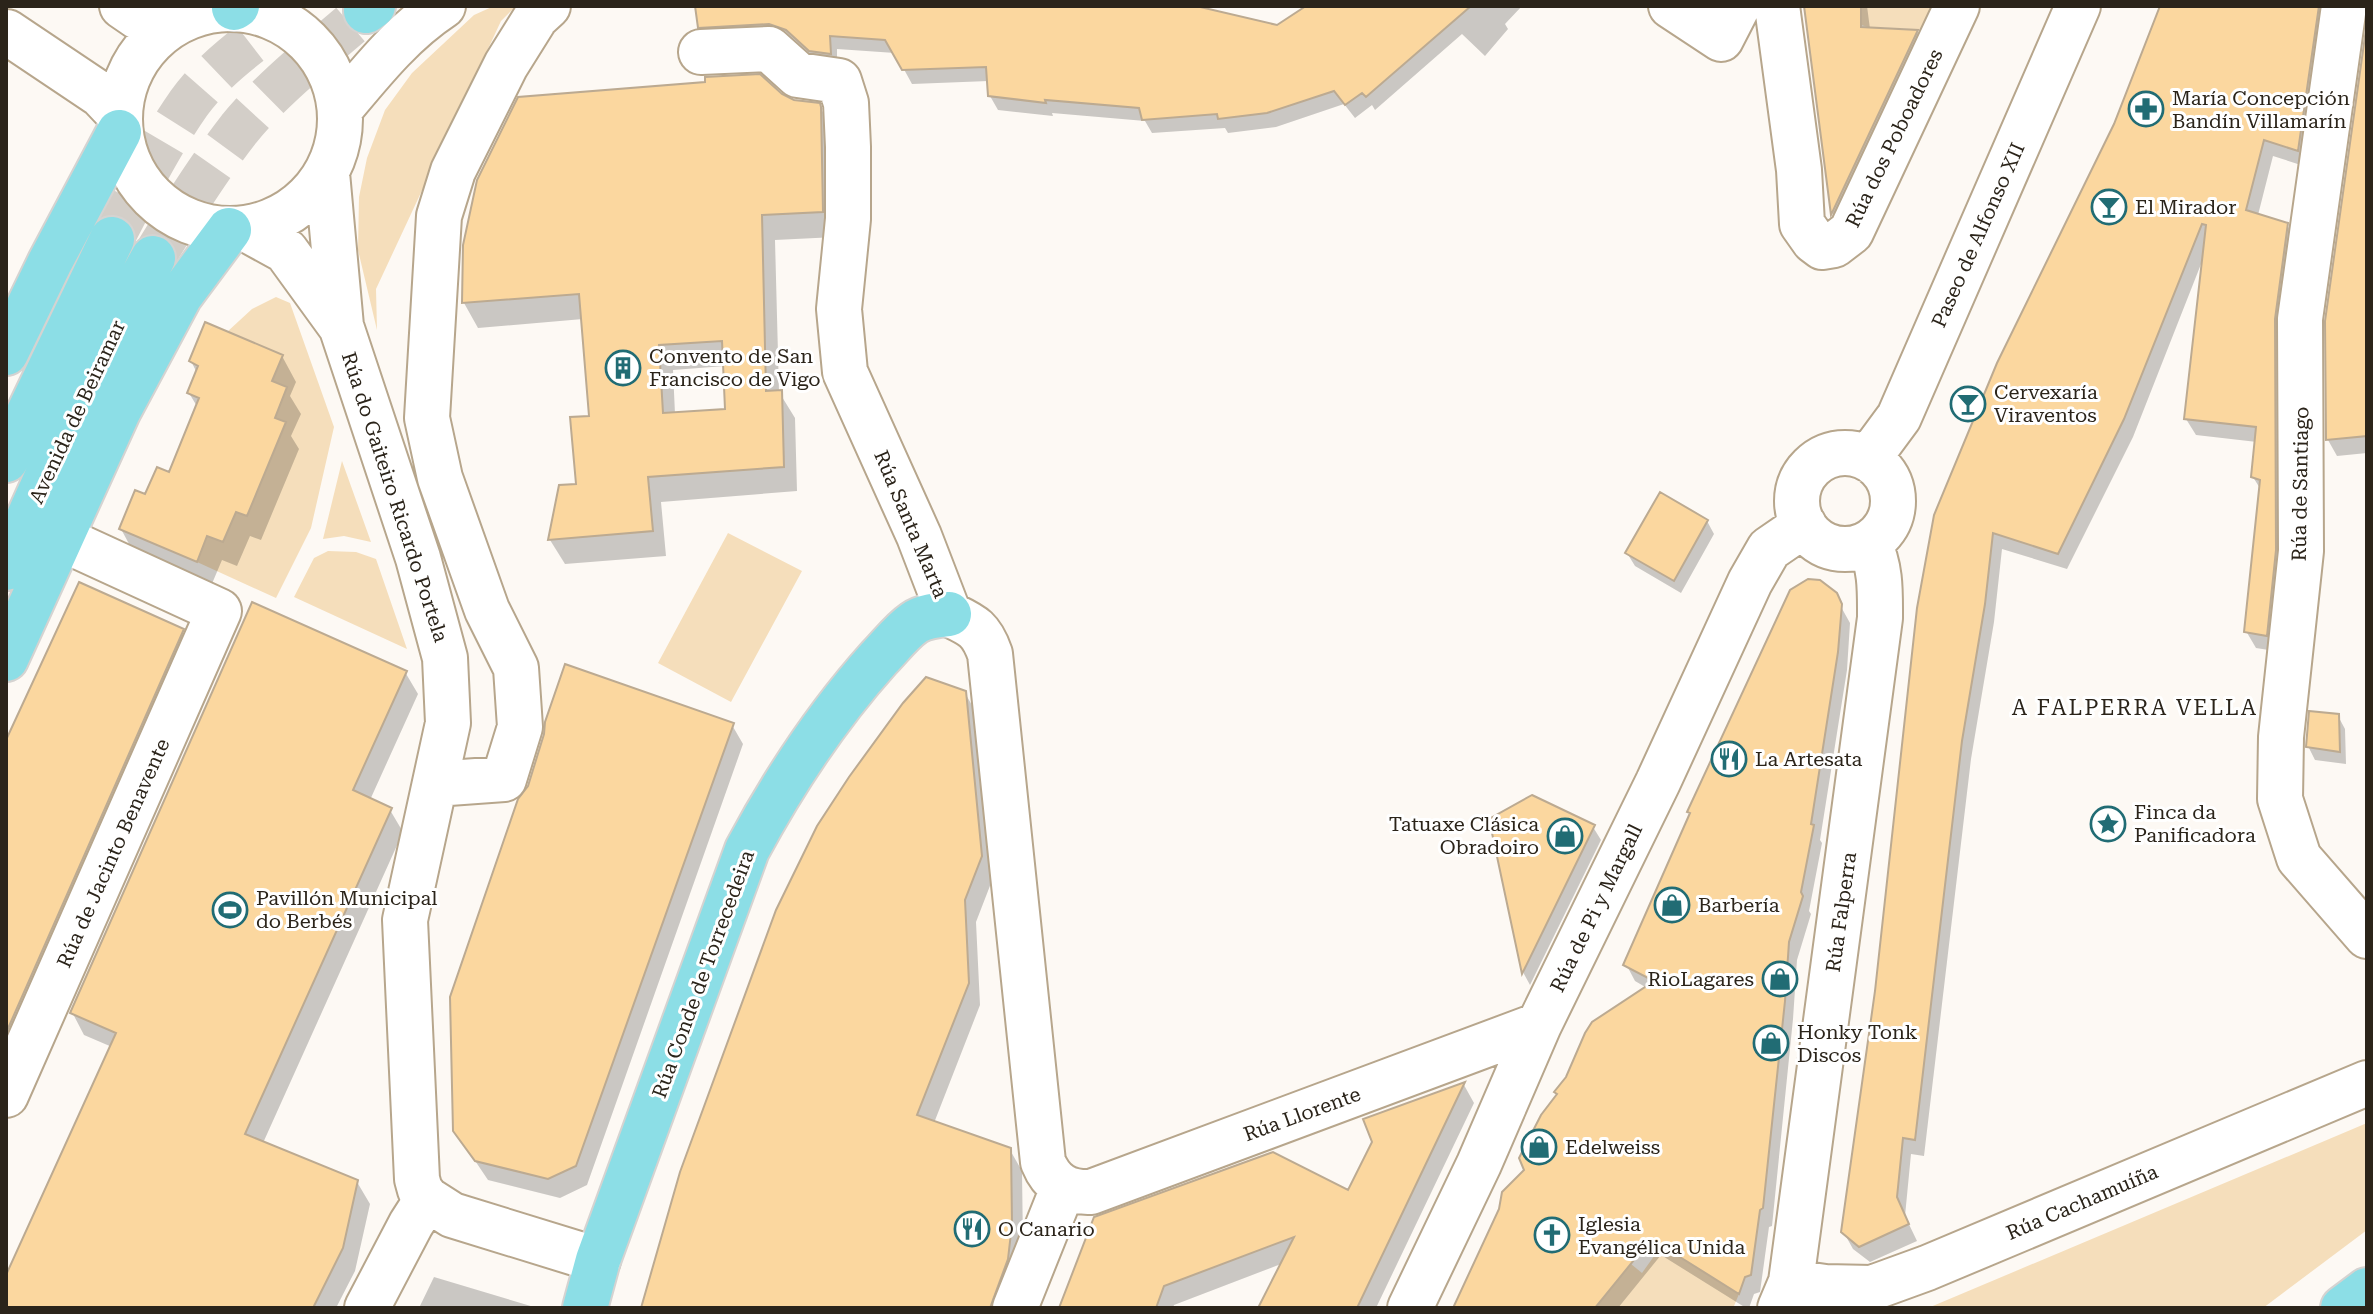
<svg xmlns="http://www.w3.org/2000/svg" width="2373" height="1314" font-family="'Roboto Serif',serif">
<rect width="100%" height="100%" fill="#fdf9f4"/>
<path fill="#f5debb" d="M 494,6 L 516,6 L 501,21 L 376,289 L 377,330 L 358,250 L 359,197 L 367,158 L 385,110 L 412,73 L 474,15 Z
M 1861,6 L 1939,6 L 1929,30 L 1868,27 L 1861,25 Z
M 276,297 L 290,303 L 334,427 L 311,528 L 276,598 L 197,562 L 207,536 L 236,512 L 247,516 L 286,423 L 275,418 L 287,387 L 272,381 L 283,355 L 227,332 L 252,309 Z
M 342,461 L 371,542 L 344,536 L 323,539 Z
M 728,533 L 802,571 L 731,702 L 658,663 Z
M 328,551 L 356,552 L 376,559 L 407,649 L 294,597 L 314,558 Z
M 2367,1123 L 2367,1230 L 2263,1308 L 1928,1308 Z
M 1662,1245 L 1739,1294 L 1734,1306 L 1737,1308 L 1595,1308 L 1631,1264 L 1642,1273 Z"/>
<path fill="#0003" fill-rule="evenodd" d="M 697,6 L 1178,6 L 1277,27 L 1310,6 L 1522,6 L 1505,24 L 1508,29 L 1485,56 L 1462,34 L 1375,110 L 1372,105 L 1355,118 L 1344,104 L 1276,127 L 1228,133 L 1225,128 L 1152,133 L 1145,121 L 1052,113 L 1053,116 L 998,110 L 990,96 L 989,81 L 912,84 L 895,53 L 837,49 L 837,68 L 708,41 L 700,27 Z
M 1805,6 L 1867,6 L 1870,29 L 1917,32 L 1924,44 L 1839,226 L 1833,215 Z
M 2163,6 L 2336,6 L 2307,167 L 2273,156 L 2258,215 L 2287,225 L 2297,241 L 2284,568 L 2275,651 L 2256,648 L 2246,631 L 2261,490 L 2253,477 L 2257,442 L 2196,435 L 2186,419 L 2203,259 L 2133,437 L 2067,569 L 2002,549 L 1994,622 L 1971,759 L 1924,1156 L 1911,1154 L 1905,1216 L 1917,1241 L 1870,1262 L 1853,1249 L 1843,1231 L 1877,991 L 1919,609 Z
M 2367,36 L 2367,453 L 2337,456 L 2328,440 L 2327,321 Z
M 781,96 L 794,102 L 819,105 L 833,131 L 836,237 L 775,240 L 779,392 L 795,418 L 797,491 L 661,502 L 666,556 L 565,564 L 550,540 L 578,485 L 591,418 L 583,319 L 478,328 L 464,303 L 465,245 ZM 725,366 L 728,411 L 675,414 L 673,370 Z
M 282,356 L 296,382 L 290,396 L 301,414 L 291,436 L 299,449 L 261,540 L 250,536 L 237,566 L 222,560 L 211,586 L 135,555 L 121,529 L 146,496 L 170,475 L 198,408 L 189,393 L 197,373 L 191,361 Z
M 1707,521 L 1714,534 L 1681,593 L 1635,566 L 1627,553 Z
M 1820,582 L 1830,587 L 1850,623 L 1847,670 L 1820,840 L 1822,843 L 1809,911 L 1811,914 L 1797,960 L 1793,1019 L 1772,1226 L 1769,1227 L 1760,1292 L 1754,1294 L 1749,1308 L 1746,1308 L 1661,1255 L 1618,1308 L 1455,1308 L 1526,1171 L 1647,988 L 1635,981 L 1626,964 Z
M 182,631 L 193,650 L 6,1077 L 6,745 Z
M 405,672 L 418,694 L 370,800 L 390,810 L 403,832 L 263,1143 L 357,1182 L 370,1204 L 355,1271 L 336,1308 L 6,1308 L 6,1280 L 112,1047 L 84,1035 L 72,1012 Z
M 965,693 L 977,714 L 993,878 L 976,922 L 980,1005 L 934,1123 L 1010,1150 L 1022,1171 L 1023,1246 L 1008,1308 L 643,1308 Z
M 2338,716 L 2345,729 L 2346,764 L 2315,760 L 2308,746 Z
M 732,725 L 743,744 L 587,1185 L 560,1198 L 488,1180 L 455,1131 Z
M 1491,820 L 1593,827 L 1601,840 L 1530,985 L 1524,974 Z
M 1464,1085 L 1474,1103 L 1376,1308 L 1260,1308 L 1281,1264 L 1174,1305 L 1173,1308 L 1060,1308 L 1349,1193 L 1374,1142 L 1366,1120 Z
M 434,1277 L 534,1307 L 534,1308 L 419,1308 Z"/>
<path fill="#fbd79f" stroke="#bcaa91" stroke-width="2" fill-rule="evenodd" d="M 695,6 L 1196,6 L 1277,25 L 1306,6 L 1471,6 L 1366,97 L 1362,93 L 1345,105 L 1334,91 L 1267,113 L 1218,119 L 1217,114 L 1142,120 L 1139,108 L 1045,100 L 1046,103 L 988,96 L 986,67 L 902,70 L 885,40 L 830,36 L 831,54 L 809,51 L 786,30 L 769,24 L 698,28 Z
M 1804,6 L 1861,6 L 1861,27 L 1918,30 L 1831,215 Z
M 2160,6 L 2319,6 L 2298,151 L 2264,140 L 2246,210 L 2288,223 L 2275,319 L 2276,550 L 2267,636 L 2244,632 L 2260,480 L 2251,477 L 2256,427 L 2184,419 L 2206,225 L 2202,224 L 2124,419 L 2058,554 L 1993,533 L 1985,604 L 1962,741 L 1915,1140 L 1903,1138 L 1897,1197 L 1909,1224 L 1859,1247 L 1841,1232 L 1875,991 L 1917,608 L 1934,515 L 1997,363 L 2114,124 Z
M 2367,22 L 2367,436 L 2326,440 L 2325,321 Z
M 760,74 L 782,94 L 794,100 L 820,103 L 821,107 L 823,212 L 762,215 L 766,391 L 782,390 L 784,467 L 648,477 L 653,531 L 548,540 L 559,485 L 576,484 L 570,417 L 589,416 L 579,294 L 462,303 L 463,245 L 477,180 L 518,97 L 705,82 L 705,77 ZM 722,341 L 725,409 L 663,413 L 659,345 Z
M 205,322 L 283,355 L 272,381 L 287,387 L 275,418 L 286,422 L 247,516 L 236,512 L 223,542 L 207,536 L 197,562 L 119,529 L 135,490 L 145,494 L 157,467 L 169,472 L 199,398 L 187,393 L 198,366 L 189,361 Z
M 1660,492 L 1708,520 L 1674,581 L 1625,553 Z
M 1808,579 L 1820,580 L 1837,593 L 1842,604 L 1838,652 L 1811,824 L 1814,825 L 1801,892 L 1803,896 L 1789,942 L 1785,1001 L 1763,1208 L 1760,1210 L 1751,1275 L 1745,1277 L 1739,1294 L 1651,1239 L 1595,1308 L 1453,1308 L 1499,1209 L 1502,1192 L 1524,1170 L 1519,1158 L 1541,1115 L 1557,1094 L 1554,1092 L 1566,1077 L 1585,1033 L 1592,1022 L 1654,981 L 1623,965 L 1690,813 L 1687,812 L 1790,590 Z
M 79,582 L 184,629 L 6,1033 L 6,740 Z
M 252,602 L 407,671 L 353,790 L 392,808 L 245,1134 L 358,1180 L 343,1248 L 313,1308 L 6,1308 L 6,1275 L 116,1033 L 70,1013 Z
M 565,664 L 734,723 L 576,1166 L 548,1179 L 475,1161 L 453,1131 L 450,997 L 518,799 L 528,786 L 544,734 L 545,722 Z
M 926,677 L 966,691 L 982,856 L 965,900 L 969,983 L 917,1115 L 1011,1148 L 1012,1224 L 1008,1259 L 990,1308 L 641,1308 L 680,1172 L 776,910 L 817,826 L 849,777 L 903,703 Z
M 2309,711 L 2339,714 L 2340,752 L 2306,747 Z
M 1532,795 L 1595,825 L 1522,974 L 1489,819 Z
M 1465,1082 L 1357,1308 L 1258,1308 L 1294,1237 L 1164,1286 L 1156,1308 L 1059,1308 L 1094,1217 L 1273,1152 L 1348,1190 L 1372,1142 L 1363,1119 Z"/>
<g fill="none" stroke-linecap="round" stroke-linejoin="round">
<path stroke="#d3cec8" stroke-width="44" stroke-dasharray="44 22" stroke-linecap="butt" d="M 112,239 C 136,193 159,146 189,103 C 218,63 262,35 301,6
M 153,258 C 180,214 207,170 239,129 C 275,85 324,48 366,11"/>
<g stroke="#b7a68c" stroke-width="48">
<path id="minor" d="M 122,6 L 138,17 L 174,23
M 1671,6 L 1721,39 L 1738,6
M 1777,6 L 1799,170 L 1802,224 L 1814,241 L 1822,247 L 1834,245 L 1851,232 L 1957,6
M 2344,6 L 2300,319 L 2301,551 L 2281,737 L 2280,799 L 2299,858 L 2367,936
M120 119a110 110 0 1 1 220 0a110 110 0 1 1-220 0Z
M 7,32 L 101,95 L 119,114
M 701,52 L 769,49 L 798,75 L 839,81 L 846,103 L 848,147 L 848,219 L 839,309 L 845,372 L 919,536 L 949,614 C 972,625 981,628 990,654 L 1043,1162 C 1052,1184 1067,1193 1091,1192 L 1539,1025
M 341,108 C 372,71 402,33 443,6
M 327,173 L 341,326 L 418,558 L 445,658 L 448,723 L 405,920 L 417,1179 L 420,1190 L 427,1199 L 452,1215 L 598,1260
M 246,229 L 286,251 L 339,324
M1797 501a48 48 0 1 1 96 0a48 48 0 1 1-96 0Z
M 1868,459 L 1899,417 L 2078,6
M 435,784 L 504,779 L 520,727 L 516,668 L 487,610 L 440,478 L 427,418 L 439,216 L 453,171 L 506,65 L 536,17 L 548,6
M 6,1095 L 219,611 L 60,538
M 1791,1282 L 1825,1287 L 1872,1288 L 1927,1268 L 2367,1083
M 367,1308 L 411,1224 L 427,1199
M 1015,1308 L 1063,1188
M 1410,1308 L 1479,1164 L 1539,1025 L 1658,782 L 1750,582 L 1769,549 L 1804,525
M 1780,1308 L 1791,1282 L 1880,618 C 1880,591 1881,568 1869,543"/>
</g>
<g stroke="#d5d3d1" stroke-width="48">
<path id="major" d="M 234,8 L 237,6
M 366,11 L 373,6
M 6,353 L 50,262 L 119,132
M 6,460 L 112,239
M 6,568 L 111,333 L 153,258
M 6,659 L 118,412 L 180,296 L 229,230
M 585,1308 L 598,1260 L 747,850 C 784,781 827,716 879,658 C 890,647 901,632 914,623 C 924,616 937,615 949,614
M 2343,1308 L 2367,1290"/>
</g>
<use href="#minor" stroke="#fff" stroke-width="44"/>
<use href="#major" stroke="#8cdee6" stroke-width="44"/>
</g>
<defs>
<g id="pharmacy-ring" transform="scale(1.8)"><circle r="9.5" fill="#fff" stroke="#216c74" stroke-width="1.5"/><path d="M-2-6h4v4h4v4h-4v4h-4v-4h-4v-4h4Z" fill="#216c74"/></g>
<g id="bar-ring" transform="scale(1.8)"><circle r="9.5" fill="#fff" stroke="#216c74" stroke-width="1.5"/><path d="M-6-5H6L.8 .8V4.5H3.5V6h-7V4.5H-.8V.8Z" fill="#216c74"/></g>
<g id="building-ring" transform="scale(1.8)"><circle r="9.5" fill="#fff" stroke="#216c74" stroke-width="1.5"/><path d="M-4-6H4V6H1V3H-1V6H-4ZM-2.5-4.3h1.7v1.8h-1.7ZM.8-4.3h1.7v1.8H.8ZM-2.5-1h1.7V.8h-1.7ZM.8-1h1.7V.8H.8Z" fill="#216c74"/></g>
<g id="restaurant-ring" transform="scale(1.8)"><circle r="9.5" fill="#fff" stroke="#216c74" stroke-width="1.5"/><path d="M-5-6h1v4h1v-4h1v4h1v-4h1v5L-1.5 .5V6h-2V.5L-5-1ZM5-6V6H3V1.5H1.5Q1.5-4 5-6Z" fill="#216c74"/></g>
<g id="sight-ring" transform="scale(1.8)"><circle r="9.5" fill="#fff" stroke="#216c74" stroke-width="1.5"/><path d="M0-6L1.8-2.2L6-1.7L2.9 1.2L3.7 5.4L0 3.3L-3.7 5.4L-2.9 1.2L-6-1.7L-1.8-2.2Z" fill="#216c74"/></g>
<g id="shop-ring" transform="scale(1.8)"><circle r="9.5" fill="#fff" stroke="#216c74" stroke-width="1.5"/><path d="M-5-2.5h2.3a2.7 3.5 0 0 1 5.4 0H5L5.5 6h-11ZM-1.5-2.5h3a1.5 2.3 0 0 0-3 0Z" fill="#216c74"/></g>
<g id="stadium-ring" transform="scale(1.8)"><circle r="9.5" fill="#fff" stroke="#216c74" stroke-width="1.5"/><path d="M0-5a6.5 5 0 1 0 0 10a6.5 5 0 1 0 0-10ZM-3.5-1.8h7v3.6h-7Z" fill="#216c74"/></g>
<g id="church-ring" transform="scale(1.8)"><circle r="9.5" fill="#fff" stroke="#216c74" stroke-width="1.5"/><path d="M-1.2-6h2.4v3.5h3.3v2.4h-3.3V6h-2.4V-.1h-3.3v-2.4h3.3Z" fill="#216c74"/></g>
</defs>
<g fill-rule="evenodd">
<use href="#pharmacy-ring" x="2146" y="109"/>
<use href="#bar-ring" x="2109" y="207"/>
<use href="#building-ring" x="623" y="368"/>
<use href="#bar-ring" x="1968" y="404"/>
<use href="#restaurant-ring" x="1729" y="759"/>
<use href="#sight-ring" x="2108" y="824"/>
<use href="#shop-ring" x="1565" y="836"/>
<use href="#shop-ring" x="1672" y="905"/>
<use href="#stadium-ring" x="230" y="910"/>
<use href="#shop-ring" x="1780" y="979"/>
<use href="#shop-ring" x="1771" y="1043"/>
<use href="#shop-ring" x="1539" y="1147"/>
<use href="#restaurant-ring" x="972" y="1229"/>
<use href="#church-ring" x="1552" y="1235"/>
</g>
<g text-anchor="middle" stroke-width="6" stroke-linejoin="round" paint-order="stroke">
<g font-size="20" fill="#2b241a" stroke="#fff" text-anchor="start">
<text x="2172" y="105">María Concepción<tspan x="2172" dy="23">Bandín Villamarín</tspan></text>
<text x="2135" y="214">El Mirador</text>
<text x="649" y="363">Convento de San<tspan x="649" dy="23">Francisco de Vigo</tspan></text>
<text x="1994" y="399">Cervexaría<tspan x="1994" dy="23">Viraventos</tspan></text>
<text x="1755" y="766">La Artesata</text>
<text x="2134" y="819">Finca da<tspan x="2134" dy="23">Panificadora</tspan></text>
<text x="1539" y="831" text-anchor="end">Tatuaxe Clásica<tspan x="1539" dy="23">Obradoiro</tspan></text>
<text x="256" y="905">Pavillón Municipal<tspan x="256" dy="23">do Berbés</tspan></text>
<text x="1698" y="912">Barbería</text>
<text x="1754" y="986" text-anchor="end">RioLagares</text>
<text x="1797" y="1039">Honky Tonk<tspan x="1797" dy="23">Discos</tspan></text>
<text x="1565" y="1154">Edelweiss</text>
<text x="1578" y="1231">Iglesia<tspan x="1578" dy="23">Evangélica Unida</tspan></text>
<text x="998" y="1236">O Canario</text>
</g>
<g font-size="20" fill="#2b241a" stroke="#fff">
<text transform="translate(1894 138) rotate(-64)" y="7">Rúa dos Poboadores</text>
<text transform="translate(1978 235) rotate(-66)" y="7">Paseo de Alfonso XII</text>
<text transform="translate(77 412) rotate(-65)" y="7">Avenida de Beiramar</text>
<text transform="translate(2300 484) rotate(-89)" y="7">Rúa de Santiago</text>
<text transform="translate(395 497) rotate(72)" y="7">Rúa do Gaiteiro Ricardo Portela</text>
<text transform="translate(911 524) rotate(67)" y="7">Rúa Santa Marta</text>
<text transform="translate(113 853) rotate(-66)" y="7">Rúa de Jacinto Benavente</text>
<text transform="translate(1596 908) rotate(-64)" y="7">Rúa de Pi y Margall</text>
<text transform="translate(1841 912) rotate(-82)" y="7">Rúa Falperra</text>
<text transform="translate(703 974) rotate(-70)" y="7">Rúa Conde de Torrecedeira</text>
<text transform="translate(1302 1114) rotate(-20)" y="7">Rúa Llorente</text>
<text transform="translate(2082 1202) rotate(-23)" y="7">Rúa Cachamuíña</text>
</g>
<g font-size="22" letter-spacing="2" fill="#2b241a" stroke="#fff">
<text x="2135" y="715">A FALPERRA VELLA</text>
</g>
</g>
<rect width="2373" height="1314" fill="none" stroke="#2b241a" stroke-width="16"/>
</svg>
